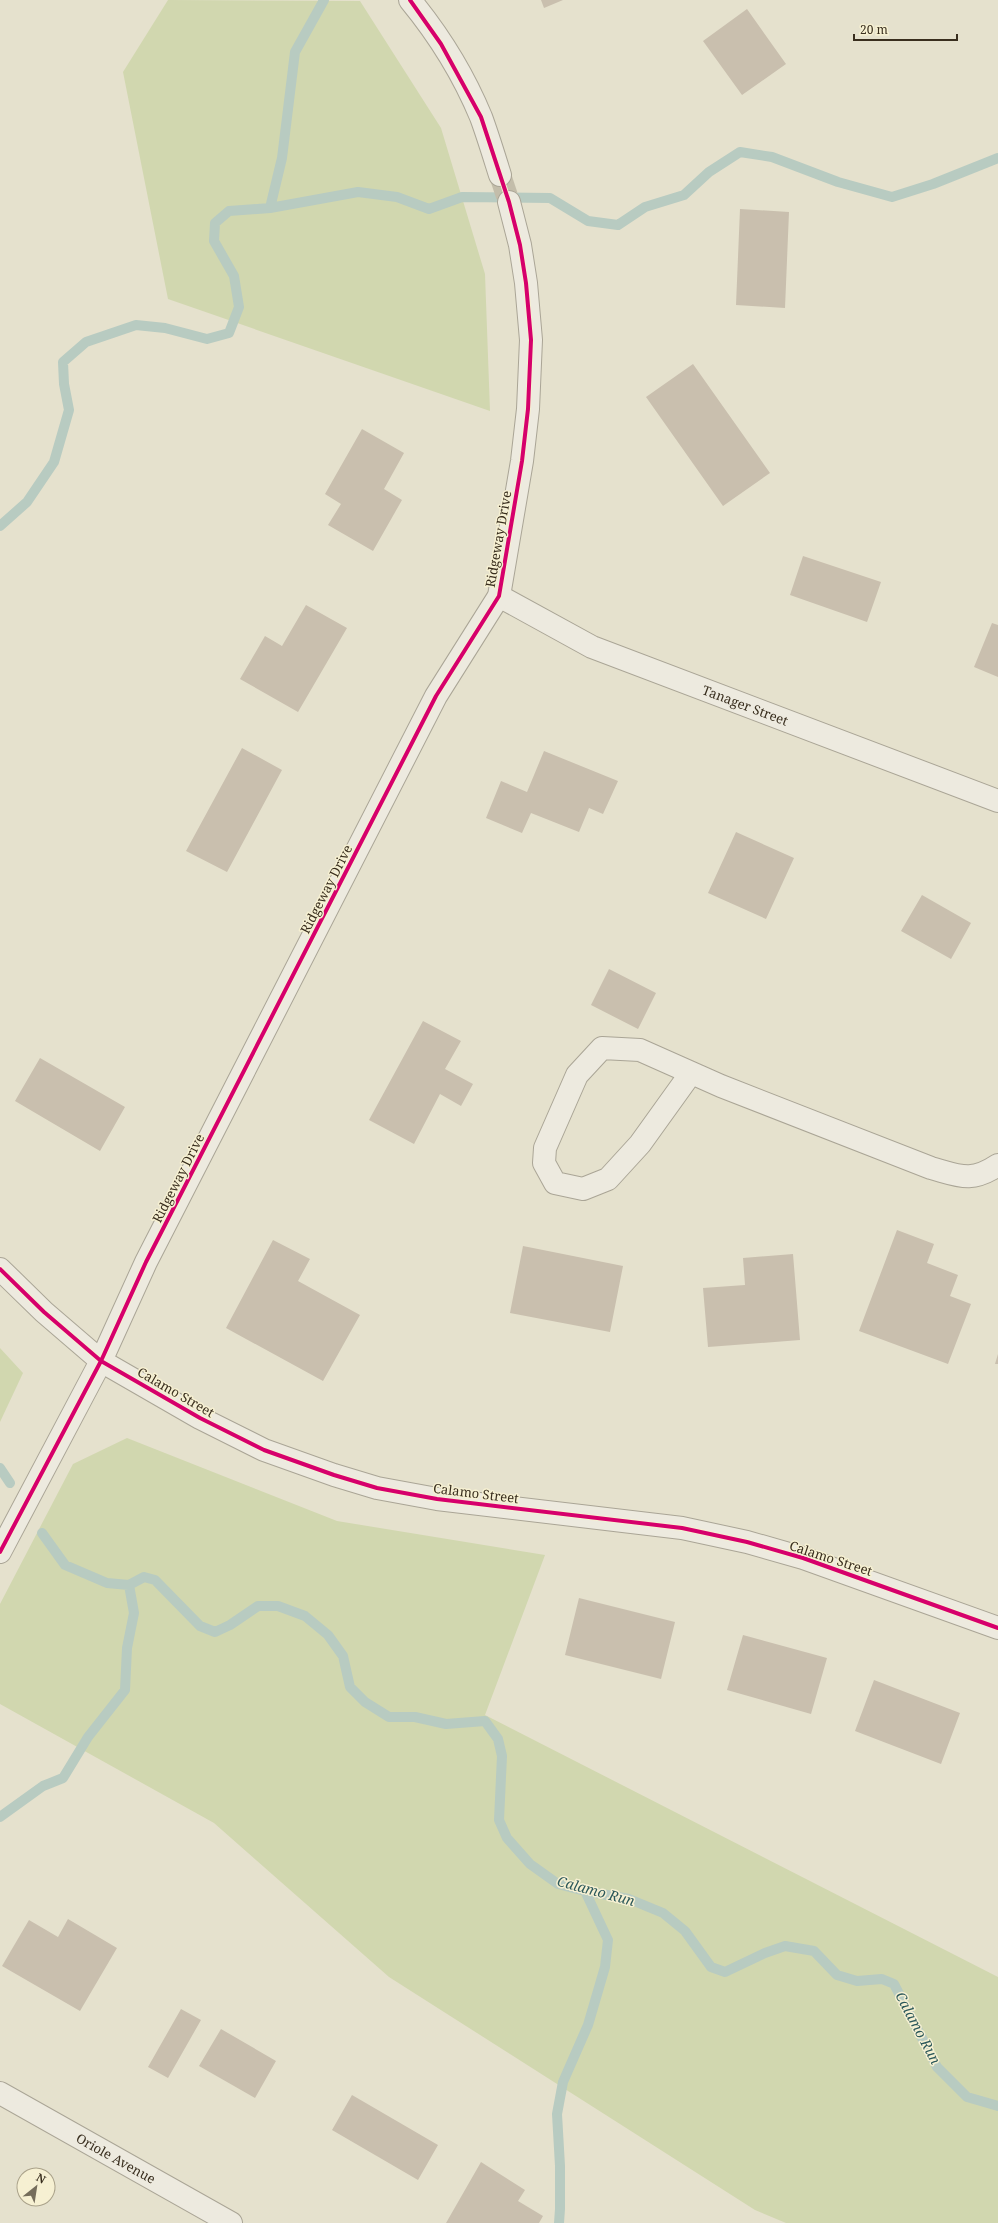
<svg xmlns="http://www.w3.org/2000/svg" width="998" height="2223" font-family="'Noto Serif',serif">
<rect width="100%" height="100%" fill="#e5e1cd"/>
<path fill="#d1d7af" d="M 168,0 L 360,1 L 441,128 L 485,274 L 490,411 L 168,299 L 123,72 Z
M 0,1348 L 23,1373 L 0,1422 Z
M 127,1438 L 337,1521 L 545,1555 L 485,1715 L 998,1977 L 998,2223 L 786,2223 L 755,2210 L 389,1977 L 214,1823 L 0,1704 L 0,1604 L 73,1464 Z"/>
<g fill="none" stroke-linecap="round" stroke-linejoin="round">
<path stroke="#b8cbc1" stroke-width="10" d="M 270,208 L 282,158 L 295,52 L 324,0
M 0,526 L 27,502 L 54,462 L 69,410 L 64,384 L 63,362 L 86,342 L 136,325 L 165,328 L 207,339 L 229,333 L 239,307 L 234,276 L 214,241 L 215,223 L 229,211 L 270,208 L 358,192 L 397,197 L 429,209 L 462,197 L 550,198 L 588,221 L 618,225 L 645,207 L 684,195 L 709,172 L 740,152 L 772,157 L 838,182 L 892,197 L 933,184 L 998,158
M 0,1468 L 10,1483
M 42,1533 L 65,1565 L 107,1583 L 129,1585 L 144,1577 L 155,1580 L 200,1626 L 215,1632 L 230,1625 L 258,1606 L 278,1606 L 305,1616 L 328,1635 L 343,1656 L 350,1687 L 365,1702 L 389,1717 L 415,1717 L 446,1724 L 485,1721 L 498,1739 L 502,1756 L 499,1820 L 507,1838 L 530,1864 L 558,1884 L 585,1891 L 629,1899 L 663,1913 L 685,1931 L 711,1967 L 725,1972 L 765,1953 L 785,1946 L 814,1951 L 837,1975 L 857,1981 L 882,1979 L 894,1984 L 937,2067 L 967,2097 L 998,2106
M 0,1817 L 43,1786 L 63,1778 L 88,1737 L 125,1690 L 127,1648 L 134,1613 L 129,1585
M 559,2223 L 560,2209 L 560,2166 L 557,2114 L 563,2082 L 588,2025 L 605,1967 L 608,1940 L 585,1891"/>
</g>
<path fill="#c9bfae" d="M 541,0 L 563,0 L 544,8 Z
M 747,9 L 786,64 L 742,95 L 703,41 Z
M 740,209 L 789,212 L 785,308 L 736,305 Z
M 693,364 L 770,473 L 723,506 L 646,397 Z
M 362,429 L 404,453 L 384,489 L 402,500 L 373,551 L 328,525 L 341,504 L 325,494 Z
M 803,556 L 881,582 L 867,622 L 790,595 Z
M 306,605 L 347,628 L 298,712 L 240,679 L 265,636 L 282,646 Z
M 992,623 L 998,625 L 998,677 L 974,667 Z
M 242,748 L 282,770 L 227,872 L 186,851 Z
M 544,751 L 618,781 L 603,814 L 589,808 L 579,832 L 531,813 L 522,833 L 486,818 L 501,781 L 527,792 Z
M 736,832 L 794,858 L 766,919 L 708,893 Z
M 922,895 L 971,923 L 951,959 L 901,931 Z
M 609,969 L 656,993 L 638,1029 L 591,1005 Z
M 423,1021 L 461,1041 L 445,1069 L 473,1084 L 461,1106 L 440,1094 L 414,1144 L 369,1120 Z
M 40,1058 L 125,1107 L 100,1151 L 15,1101 Z
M 897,1230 L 934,1244 L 927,1263 L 958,1275 L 950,1296 L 971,1304 L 948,1364 L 859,1331 Z
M 273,1240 L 310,1259 L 298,1281 L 360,1315 L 323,1381 L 226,1328 Z
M 523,1246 L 623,1266 L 610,1332 L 510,1313 Z
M 793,1254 L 800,1340 L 708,1347 L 703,1288 L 745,1285 L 743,1258 Z
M 998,1354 L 998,1364 L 995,1364 Z
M 579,1598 L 675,1622 L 661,1679 L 565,1655 Z
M 743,1635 L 827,1658 L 811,1714 L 727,1690 Z
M 874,1680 L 960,1713 L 941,1764 L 855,1731 Z
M 68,1919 L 117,1948 L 80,2011 L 2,1966 L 29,1920 L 58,1937 Z
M 181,2009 L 201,2020 L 168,2078 L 148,2067 Z
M 221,2029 L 276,2061 L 255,2098 L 199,2066 Z
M 352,2095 L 438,2145 L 418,2180 L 332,2130 Z
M 481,2162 L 525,2190 L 518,2201 L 543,2216 L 539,2223 L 446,2223 Z"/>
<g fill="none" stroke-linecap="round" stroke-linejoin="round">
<path stroke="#c3bdaa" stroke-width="22" stroke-dasharray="22 11" stroke-linecap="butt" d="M 500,175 L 509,202"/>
<g stroke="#aaa596" stroke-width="24">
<g id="minor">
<path d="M 410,0 C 438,34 464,76 481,117 C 488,136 494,156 500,175"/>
<path id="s1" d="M 499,596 L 592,647 L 998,801"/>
<path d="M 691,1073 L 640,1144 L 608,1179 L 583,1189 L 555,1183 L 544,1163 L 545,1148 L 577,1075 L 602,1048 L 640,1050 L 721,1086 L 931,1168 C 960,1176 971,1183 998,1165"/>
<path d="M 0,1269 L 44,1312 L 101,1361 L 200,1418 L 264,1450 L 334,1475 L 377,1488 L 437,1499 L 682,1528 L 747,1542 L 803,1558 L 998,1628"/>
<path d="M 0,1552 L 101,1361 L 146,1262 L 436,696 L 499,596 L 522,461 L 528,409 L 531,340 L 526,283 L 520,245 L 509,202"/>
<path id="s2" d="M 0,2093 L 231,2223"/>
</g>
</g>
<use href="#minor" stroke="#edeadf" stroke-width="22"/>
<g stroke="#f6f0d2" stroke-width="6">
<path id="cycleway" d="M 0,1269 L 44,1312 L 101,1361 L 200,1418 L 264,1450 L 334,1475 L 377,1488 L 437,1499 L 682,1528 L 747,1542 L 803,1558 L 998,1628
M 0,1552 L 101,1361 L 146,1262 L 436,696 L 499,596 L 522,461 L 528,409 L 531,340 L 526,283 L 520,245 L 509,202 L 481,117 L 441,44 L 410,0"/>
</g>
<use href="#cycleway" stroke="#d6006c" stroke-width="4"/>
</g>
<g text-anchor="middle" stroke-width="3" stroke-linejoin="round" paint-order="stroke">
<g font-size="13" fill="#392e1e" stroke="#f6f0d2">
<text transform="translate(498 539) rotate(-80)" y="5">Ridgeway Drive</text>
<text dy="5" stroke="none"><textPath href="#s1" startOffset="270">Tanager Street</textPath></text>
<text transform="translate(326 889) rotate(-63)" y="5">Ridgeway Drive</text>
<text transform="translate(178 1178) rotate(-63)" y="5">Ridgeway Drive</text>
<text transform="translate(176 1392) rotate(30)" y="5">Calamo Street</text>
<text transform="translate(476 1493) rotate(7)" y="5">Calamo Street</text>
<text transform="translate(831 1558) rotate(18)" y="5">Calamo Street</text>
<text dy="5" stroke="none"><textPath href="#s2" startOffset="133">Oriole Avenue</textPath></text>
</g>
<g font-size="14" font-style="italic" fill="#2c585a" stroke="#f6f0d2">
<text transform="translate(596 1891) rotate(15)" y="5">Calamo Run</text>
<text transform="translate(918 2028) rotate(62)" y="5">Calamo Run</text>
</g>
</g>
<g transform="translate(36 2187) rotate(30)"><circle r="19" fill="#f6f0d2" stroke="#aaa28a"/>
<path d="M0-3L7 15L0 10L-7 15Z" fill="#756d5b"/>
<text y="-6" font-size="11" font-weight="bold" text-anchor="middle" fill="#392e1e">N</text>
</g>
<path d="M854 34v6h103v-6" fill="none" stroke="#392e1e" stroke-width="2"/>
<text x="860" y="34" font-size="12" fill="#392e1e" stroke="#f6f0d2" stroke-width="3" paint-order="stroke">20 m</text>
</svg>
